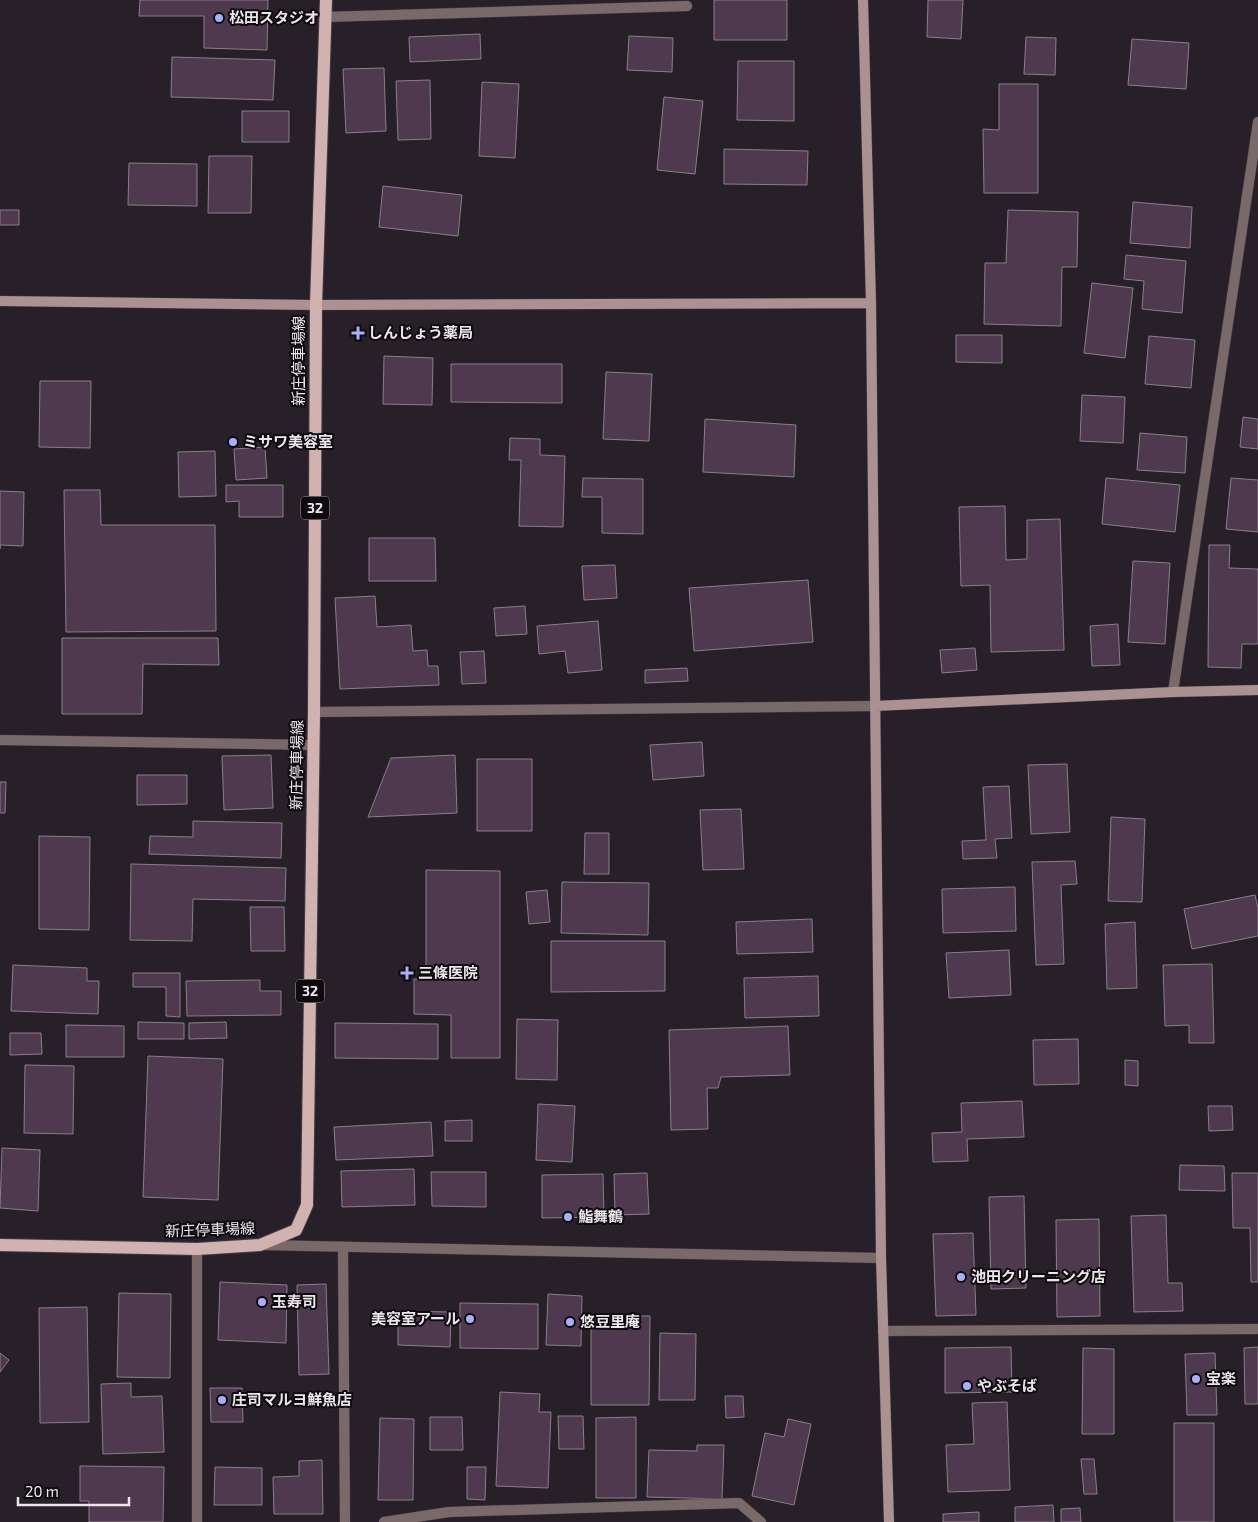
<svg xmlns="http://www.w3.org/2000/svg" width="1258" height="1522" font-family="'Exo 2','Noto Sans JP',sans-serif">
<rect width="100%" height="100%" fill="#282028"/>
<path fill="#4e394f" stroke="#897f89" d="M 140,0 L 268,0 L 267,50 L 204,48 L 204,16 L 139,16 Z
M 714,0 L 787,0 L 787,40 L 714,40 Z
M 928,0 L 963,0 L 961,39 L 927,37 Z
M 480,34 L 481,59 L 410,62 L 409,37 Z
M 629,36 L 673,38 L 672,72 L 627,70 Z
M 1026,37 L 1056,38 L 1055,75 L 1024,74 Z
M 1132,39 L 1189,43 L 1186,89 L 1128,85 Z
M 172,57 L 275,60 L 273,100 L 171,97 Z
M 738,61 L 794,61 L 794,121 L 737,120 Z
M 384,68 L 386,131 L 346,133 L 343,69 Z
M 430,80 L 431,139 L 398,140 L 396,81 Z
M 482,82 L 519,84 L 515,158 L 479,156 Z
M 999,84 L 1038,84 L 1038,193 L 984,193 L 983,129 L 999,130 Z
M 664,97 L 703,101 L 695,174 L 657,170 Z
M 242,111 L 289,111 L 289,142 L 242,142 Z
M 724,149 L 808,151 L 807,185 L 724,184 Z
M 209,156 L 252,156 L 251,213 L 208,213 Z
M 129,163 L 197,164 L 197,206 L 128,205 Z
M 383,186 L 462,195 L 458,236 L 379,227 Z
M 1133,202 L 1192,207 L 1190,248 L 1130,243 Z
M 0,210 L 19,210 L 19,225 L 0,225 Z
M 1008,210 L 1078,212 L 1077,267 L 1062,267 L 1061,326 L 984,324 L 985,263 L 1006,263 Z
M 1126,255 L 1186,261 L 1182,313 L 1142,309 L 1144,281 L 1124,279 Z
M 1092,283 L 1133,288 L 1125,358 L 1084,353 Z
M 956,335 L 1002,335 L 1002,363 L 956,362 Z
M 1149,336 L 1195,340 L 1191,388 L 1145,384 Z
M 384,356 L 433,358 L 432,405 L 383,404 Z
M 451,364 L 562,364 L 562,403 L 451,402 Z
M 606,372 L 652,374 L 649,441 L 603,439 Z
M 40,381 L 91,381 L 90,448 L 39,447 Z
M 1082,395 L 1125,397 L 1123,443 L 1080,441 Z
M 1243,417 L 1258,419 L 1258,449 L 1240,447 Z
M 705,419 L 796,425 L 794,477 L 703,472 Z
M 1140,433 L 1187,437 L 1185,473 L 1137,470 Z
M 510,438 L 540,439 L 540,455 L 565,456 L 563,527 L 519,526 L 521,460 L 509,460 Z
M 265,447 L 267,478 L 236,480 L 234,449 Z
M 215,451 L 216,496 L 179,497 L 178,452 Z
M 583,478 L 643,479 L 643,534 L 602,533 L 602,497 L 582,497 Z
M 1106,478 L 1180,485 L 1175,532 L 1102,524 Z
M 1231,478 L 1258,480 L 1258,532 L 1226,529 Z
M 226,485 L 283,485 L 283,517 L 239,517 L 239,501 L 226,502 Z
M 64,490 L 100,490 L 101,525 L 215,525 L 216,631 L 66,632 Z
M 0,491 L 24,492 L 23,546 L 0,545 L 0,549 Z
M 1005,506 L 1006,560 L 1027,559 L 1027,520 L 1060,519 L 1064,650 L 991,652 L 990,585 L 961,586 L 959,507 Z
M 369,538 L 435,538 L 436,581 L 369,581 Z
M 1209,545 L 1230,545 L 1229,568 L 1258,569 L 1258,644 L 1242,644 L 1241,668 L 1208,667 Z
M 1133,561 L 1170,563 L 1165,644 L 1128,642 Z
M 615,565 L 617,598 L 584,600 L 582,566 Z
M 808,580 L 813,642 L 694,651 L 689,588 Z
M 375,596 L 377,627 L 411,625 L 413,651 L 427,650 L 428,666 L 438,666 L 439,685 L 340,689 L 335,598 Z
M 525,606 L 527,634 L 496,636 L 494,608 Z
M 598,621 L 602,670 L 568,673 L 565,651 L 539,654 L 537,626 Z
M 1118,624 L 1120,665 L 1092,666 L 1090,626 Z
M 62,638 L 218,638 L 219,665 L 143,664 L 142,714 L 62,714 Z
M 975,648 L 977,670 L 942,673 L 940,650 Z
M 484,651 L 486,683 L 462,684 L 460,652 Z
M 687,668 L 688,681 L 645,683 L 645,670 Z
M 702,742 L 704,776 L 653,780 L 650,745 Z
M 271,755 L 273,808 L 224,810 L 222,756 Z
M 455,755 L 457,813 L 368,817 L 391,758 Z
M 477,759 L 532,759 L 532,831 L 477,831 Z
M 1067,764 L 1070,832 L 1031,834 L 1028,765 Z
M 137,775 L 187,775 L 187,804 L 137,805 Z
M 0,782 L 6,782 L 5,813 L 0,813 Z
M 1009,786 L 1012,838 L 995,839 L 997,858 L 963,859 L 962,841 L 986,840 L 983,787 Z
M 741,809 L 744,869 L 703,870 L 700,810 Z
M 1111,817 L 1145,819 L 1142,902 L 1108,901 Z
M 193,821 L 282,823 L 281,858 L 149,854 L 150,836 L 193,837 Z
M 585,833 L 609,833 L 609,874 L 584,874 Z
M 39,836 L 90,837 L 89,930 L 39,929 Z
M 1075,861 L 1077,884 L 1061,885 L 1064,964 L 1036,965 L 1032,862 Z
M 131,864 L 286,868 L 285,901 L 193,899 L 192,941 L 130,940 Z
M 426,870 L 500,871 L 500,1058 L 451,1058 L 451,1015 L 414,1014 L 414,979 L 426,980 Z
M 562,882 L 649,883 L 648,935 L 561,933 Z
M 1015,887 L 1016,931 L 943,933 L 942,889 Z
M 547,890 L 550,922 L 529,924 L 526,892 Z
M 1255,895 L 1258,909 L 1258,936 L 1192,949 L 1184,909 Z
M 250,907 L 284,907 L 285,951 L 251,951 Z
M 812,919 L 813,952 L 737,954 L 736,922 Z
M 1135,922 L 1137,988 L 1107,989 L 1105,924 Z
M 551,941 L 665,941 L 665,991 L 551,992 Z
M 1009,950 L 1011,995 L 949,998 L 946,953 Z
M 1212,964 L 1214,1043 L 1189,1043 L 1189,1025 L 1165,1026 L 1163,965 Z
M 13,965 L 87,968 L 87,981 L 99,981 L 98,1014 L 11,1011 Z
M 133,973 L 180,973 L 180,1017 L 166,1016 L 166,987 L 133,987 Z
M 818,976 L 819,1016 L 745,1018 L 744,978 Z
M 260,980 L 260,991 L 281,991 L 281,1015 L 187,1016 L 186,981 Z
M 517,1019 L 558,1020 L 557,1080 L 516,1079 Z
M 138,1022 L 184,1023 L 184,1039 L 138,1039 Z
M 226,1022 L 227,1038 L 189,1039 L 189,1023 Z
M 335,1023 L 438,1024 L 438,1059 L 335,1058 Z
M 66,1025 L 124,1026 L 124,1057 L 66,1057 Z
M 788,1026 L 790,1075 L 721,1077 L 718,1088 L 707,1088 L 708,1129 L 671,1130 L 669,1030 Z
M 10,1033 L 41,1033 L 42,1054 L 10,1055 Z
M 1078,1039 L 1079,1084 L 1034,1085 L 1033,1040 Z
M 148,1056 L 223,1059 L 218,1200 L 143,1197 Z
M 1125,1060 L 1138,1061 L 1138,1086 L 1125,1085 Z
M 25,1065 L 74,1066 L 73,1134 L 24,1133 Z
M 1022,1101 L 1024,1137 L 967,1139 L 968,1161 L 933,1162 L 932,1133 L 962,1132 L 961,1103 Z
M 538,1104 L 575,1106 L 572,1162 L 536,1160 Z
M 1208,1106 L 1232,1106 L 1233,1130 L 1209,1131 Z
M 472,1120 L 472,1141 L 445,1141 L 445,1121 Z
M 431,1122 L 433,1156 L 336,1160 L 334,1127 Z
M 2,1148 L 40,1150 L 38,1211 L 0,1208 Z
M 1180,1165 L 1224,1166 L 1225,1191 L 1179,1190 Z
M 414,1169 L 415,1205 L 342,1207 L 341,1171 Z
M 431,1172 L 486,1172 L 486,1207 L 432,1206 Z
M 647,1173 L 649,1214 L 615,1215 L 614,1174 Z
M 1232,1173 L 1258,1173 L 1258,1282 L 1251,1282 L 1250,1228 L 1233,1228 Z
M 603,1174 L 604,1217 L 542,1218 L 542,1175 Z
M 1024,1196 L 1026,1288 L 991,1289 L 989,1197 Z
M 1166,1215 L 1168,1283 L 1182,1283 L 1183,1311 L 1134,1312 L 1131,1216 Z
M 1099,1219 L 1100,1316 L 1057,1317 L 1056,1220 Z
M 973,1233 L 976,1315 L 936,1316 L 933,1234 Z
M 220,1282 L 287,1285 L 286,1343 L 218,1340 Z
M 326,1284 L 329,1374 L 299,1375 L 297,1285 Z
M 119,1293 L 171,1294 L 170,1378 L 117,1377 Z
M 548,1294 L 582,1296 L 581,1346 L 546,1345 Z
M 460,1303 L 538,1304 L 538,1349 L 460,1348 Z
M 87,1307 L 89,1422 L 40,1423 L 39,1308 Z
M 398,1311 L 451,1312 L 450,1347 L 398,1345 Z
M 591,1316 L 650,1316 L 649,1405 L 591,1405 Z
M 660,1333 L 696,1334 L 695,1400 L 659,1400 Z
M 1011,1347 L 1012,1392 L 945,1393 L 945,1348 Z
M 1258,1347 L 1258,1404 L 1245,1404 L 1244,1348 Z
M 1083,1348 L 1114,1349 L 1114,1434 L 1082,1434 Z
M 0,1353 L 9,1360 L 0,1372 Z
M 1215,1353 L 1217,1415 L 1187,1415 L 1185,1354 Z
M 131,1383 L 131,1397 L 162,1396 L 164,1452 L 103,1454 L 101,1384 Z
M 210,1388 L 242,1388 L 243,1422 L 211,1422 Z
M 500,1392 L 540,1394 L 539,1412 L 551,1412 L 548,1488 L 496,1486 Z
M 725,1396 L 743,1396 L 744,1417 L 726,1418 Z
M 1007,1402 L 1010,1490 L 948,1492 L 946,1445 L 974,1444 L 972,1403 Z
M 558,1416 L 583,1416 L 584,1449 L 559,1449 Z
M 430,1417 L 462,1417 L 463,1450 L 430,1450 Z
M 636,1417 L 636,1498 L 596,1498 L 596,1418 Z
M 380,1418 L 414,1419 L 413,1500 L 378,1500 Z
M 788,1419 L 811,1424 L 794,1505 L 752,1496 L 765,1433 L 784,1437 Z
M 1174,1423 L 1214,1423 L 1214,1522 L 1174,1522 Z
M 697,1445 L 724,1445 L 722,1499 L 647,1497 L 649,1450 L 697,1451 Z
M 1081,1459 L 1094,1459 L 1097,1494 L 1084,1494 Z
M 322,1460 L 323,1514 L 274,1514 L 273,1477 L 299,1476 L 299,1461 Z
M 80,1466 L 164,1467 L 163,1522 L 89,1522 L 89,1501 L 80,1501 Z
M 215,1467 L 262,1468 L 262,1505 L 214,1505 Z
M 467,1467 L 486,1467 L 485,1500 L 467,1499 Z
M 1053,1505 L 1054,1522 L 1015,1522 L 1015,1507 Z
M 1080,1508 L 1081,1522 L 1061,1522 L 1061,1509 Z
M 979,1512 L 979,1522 L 943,1522 L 943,1514 Z"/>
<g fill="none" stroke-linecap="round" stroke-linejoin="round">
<g stroke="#433c43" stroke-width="11">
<path id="lane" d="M 325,17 L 687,6
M 343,1247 L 345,1522"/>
</g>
<g stroke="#433c43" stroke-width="11">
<path id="street" d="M 1173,692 L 1258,122
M 314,712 L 875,706
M 0,740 L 313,745
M 262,1245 L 881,1258
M 197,1249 L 197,1522
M 883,1331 L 1258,1329
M 384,1522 L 449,1512 L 739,1503 L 761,1522"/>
</g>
<g stroke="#433c43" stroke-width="11">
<path id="secondary" d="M 863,0 L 871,303 L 881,1258 L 889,1522
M 0,301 L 316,305 L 871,303
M 875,706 L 1173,692 L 1258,690"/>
</g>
<g stroke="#433c43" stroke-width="14">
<path id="primary" d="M 0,1245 L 197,1249 L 260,1245 L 296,1230 L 307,1205 L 314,712 L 316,305 L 326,0"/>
</g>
<use href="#lane" stroke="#7a6969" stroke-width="10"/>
<use href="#street" stroke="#7a6969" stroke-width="10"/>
<use href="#secondary" stroke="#ab9191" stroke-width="10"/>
<use href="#primary" stroke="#d2b1b1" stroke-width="12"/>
</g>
<g fill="#a6b1fc" stroke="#0e0b0e" stroke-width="2">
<circle cx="219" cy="18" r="5"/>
<path d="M355.5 325.5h5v5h5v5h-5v5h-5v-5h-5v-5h5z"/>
<circle cx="233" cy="442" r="5"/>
<path d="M404.5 965.5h5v5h5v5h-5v5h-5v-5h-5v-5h5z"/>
<circle cx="568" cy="1217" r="5"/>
<circle cx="961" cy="1277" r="5"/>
<circle cx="262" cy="1302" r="5"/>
<circle cx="470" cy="1319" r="5"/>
<circle cx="570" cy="1322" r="5"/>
<circle cx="1196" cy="1379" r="5"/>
<circle cx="967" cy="1386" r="5"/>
<circle cx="222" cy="1400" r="5"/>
</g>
<g text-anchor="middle" stroke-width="4" stroke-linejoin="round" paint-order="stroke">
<g fill="#0e0b0e" stroke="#a9a4a9" stroke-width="1">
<rect x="301" y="496.5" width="28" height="23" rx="4"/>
<rect x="296" y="979.5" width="28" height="23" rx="4"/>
</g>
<g font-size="14" font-weight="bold" fill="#ece6ec">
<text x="315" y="513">32</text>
<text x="310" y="996">32</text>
</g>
<g font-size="15" font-weight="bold" fill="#ece6ec" stroke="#0e0b0e" text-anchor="start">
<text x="229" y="23">松田スタジオ</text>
<text x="368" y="338">しんじょう薬局</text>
<text x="243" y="447">ミサワ美容室</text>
<text x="418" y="978">三條医院</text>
<text x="578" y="1222">鮨舞鶴</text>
<text x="971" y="1282">池田クリーニング店</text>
<text x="272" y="1307">玉寿司</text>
<text x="460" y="1324" text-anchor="end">美容室アール</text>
<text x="580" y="1327">悠豆里庵</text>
<text x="1206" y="1384">宝楽</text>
<text x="977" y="1391">やぶそば</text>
<text x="232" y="1405">庄司マルヨ鮮魚店</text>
</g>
<g font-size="15" fill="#ece6ec" stroke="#0e0b0e">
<text transform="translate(299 361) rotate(-90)" y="5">新庄停車場線</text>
<text transform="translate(297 765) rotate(-89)" y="5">新庄停車場線</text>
<text transform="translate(210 1230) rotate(-2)" y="5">新庄停車場線</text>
</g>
</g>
<path d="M18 1497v8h111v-8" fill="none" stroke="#ece6ec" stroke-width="2.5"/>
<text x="25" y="1497" font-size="15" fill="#ece6ec" stroke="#0e0b0e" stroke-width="4" paint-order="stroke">20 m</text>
</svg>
